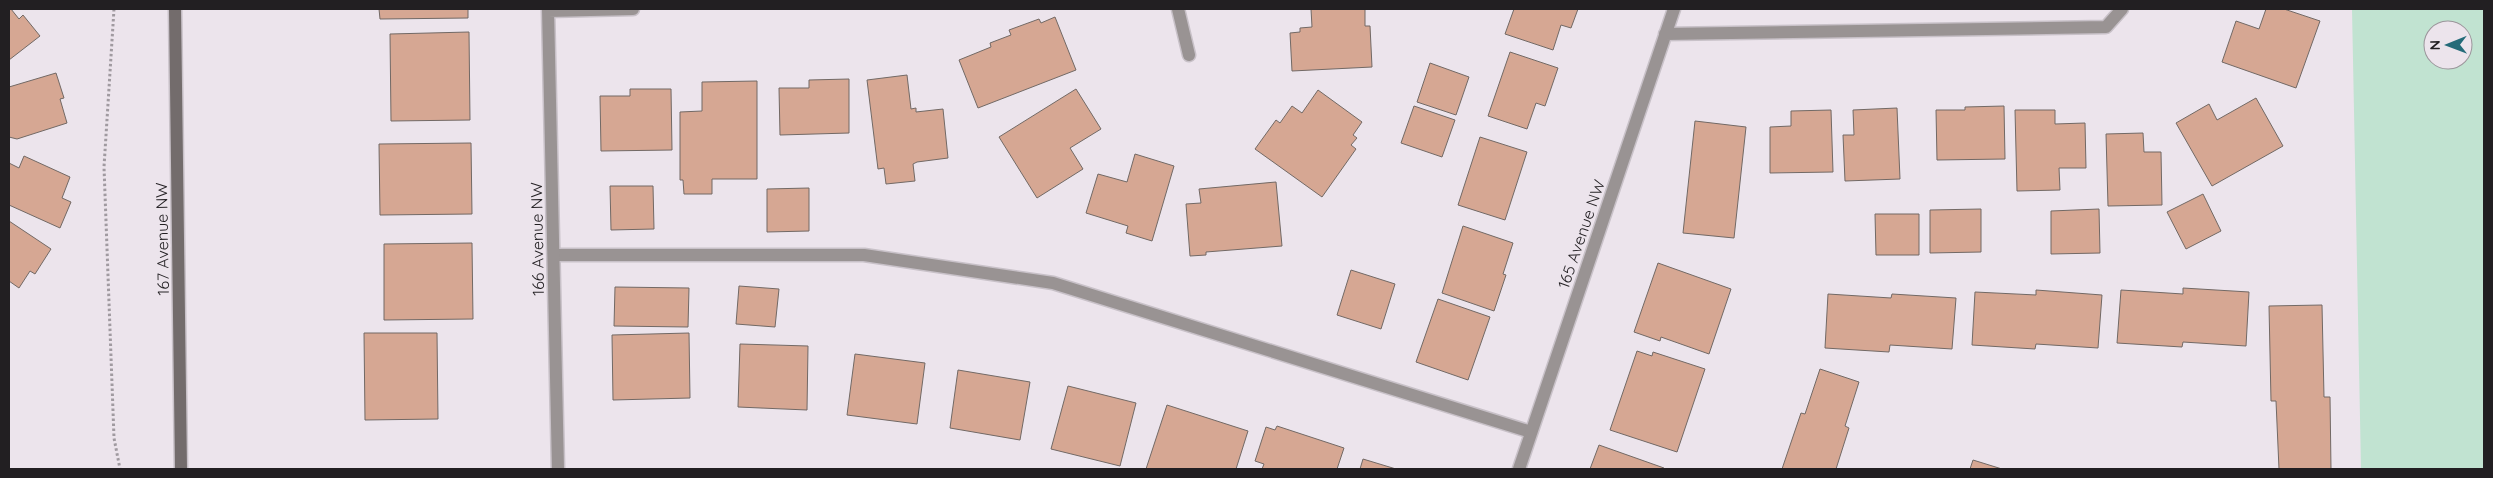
<svg xmlns="http://www.w3.org/2000/svg" width="2493" height="478" font-family="Quicksand,sans-serif">
<rect width="100%" height="100%" fill="#ece4ec"/>
<path fill="#c1e3d1" fill-rule="evenodd" d="M 2352,9 L 2484,9 L 2484,469 L 2361,469 ZM 2433,30 L 2463,30 L 2463,60 L 2433,60 Z"/>
<path fill="#d6a793" stroke="#726965" d="M 9,9 L 11,9 L 19,19 L 23,15 L 40,36 L 9,60 Z
M 379,9 L 468,9 L 468,18 L 380,19 Z
M 1311,9 L 1365,9 L 1365,26 L 1370,26 L 1372,67 L 1292,71 L 1290,33 L 1300,32 L 1300,28 L 1312,27 Z
M 1514,9 L 1578,9 L 1571,28 L 1561,25 L 1553,50 L 1505,34 Z
M 2266,9 L 2284,9 L 2320,21 L 2296,88 L 2222,62 L 2236,21 L 2259,29 Z
M 1055,17 L 1076,70 L 978,108 L 959,60 L 991,47 L 990,43 L 1011,35 L 1009,30 L 1039,19 L 1041,23 Z
M 469,32 L 470,120 L 391,121 L 390,34 Z
M 1510,52 L 1558,68 L 1545,106 L 1536,103 L 1527,129 L 1488,116 Z
M 1430,63 L 1469,77 L 1456,115 L 1417,102 Z
M 56,73 L 64,98 L 60,99 L 67,123 L 17,139 L 9,137 L 9,87 Z
M 907,75 L 911,109 L 916,108 L 916,112 L 943,109 L 948,158 L 917,162 L 913,164 L 915,181 L 886,184 L 884,168 L 878,169 L 867,80 Z
M 849,79 L 849,133 L 780,135 L 779,88 L 809,88 L 809,80 Z
M 757,81 L 757,179 L 712,179 L 712,194 L 684,194 L 683,180 L 680,180 L 680,112 L 702,111 L 702,82 Z
M 630,89 L 671,89 L 672,150 L 601,151 L 600,96 L 630,96 Z
M 1076,89 L 1101,129 L 1070,148 L 1083,169 L 1037,198 L 999,137 Z
M 1318,90 L 1362,122 L 1353,135 L 1357,138 L 1351,145 L 1356,149 L 1322,197 L 1255,149 L 1276,120 L 1280,123 L 1292,106 L 1302,113 Z
M 2256,98 L 2283,146 L 2212,186 L 2176,123 L 2209,104 L 2217,120 Z
M 1414,106 L 1455,120 L 1442,157 L 1401,143 Z
M 2004,106 L 2005,159 L 1937,160 L 1936,110 L 1965,110 L 1965,107 Z
M 1897,108 L 1900,179 L 1845,181 L 1843,135 L 1854,135 L 1853,110 Z
M 1831,110 L 1833,172 L 1770,173 L 1770,127 L 1791,126 L 1791,111 Z
M 2015,110 L 2055,110 L 2055,124 L 2085,123 L 2086,168 L 2059,168 L 2060,190 L 2017,191 Z
M 1695,121 L 1746,127 L 1734,238 L 1683,233 Z
M 2143,133 L 2144,152 L 2161,152 L 2162,205 L 2108,206 L 2106,134 Z
M 1480,137 L 1527,152 L 1505,220 L 1458,205 Z
M 471,143 L 472,214 L 380,215 L 379,144 Z
M 1135,154 L 1174,166 L 1152,241 L 1126,233 L 1128,226 L 1086,213 L 1098,174 L 1127,182 Z
M 24,156 L 70,177 L 62,198 L 71,202 L 60,228 L 9,205 L 9,163 L 19,168 Z
M 1276,182 L 1282,246 L 1206,252 L 1206,255 L 1190,256 L 1186,204 L 1201,203 L 1199,189 Z
M 610,186 L 653,186 L 654,229 L 611,230 Z
M 809,188 L 809,231 L 767,232 L 767,189 Z
M 2203,194 L 2221,231 L 2186,249 L 2167,212 Z
M 1981,209 L 1981,252 L 1930,253 L 1930,210 Z
M 2099,209 L 2100,253 L 2051,254 L 2051,211 Z
M 1875,214 L 1919,214 L 1919,255 L 1876,255 Z
M 9,221 L 51,249 L 35,274 L 30,271 L 19,288 L 9,281 Z
M 1463,226 L 1513,243 L 1503,274 L 1506,275 L 1494,311 L 1442,293 Z
M 472,243 L 473,319 L 384,320 L 384,244 Z
M 1658,263 L 1731,289 L 1709,354 L 1661,337 L 1660,341 L 1634,332 Z
M 1351,270 L 1395,284 L 1381,329 L 1337,315 Z
M 739,286 L 779,289 L 775,327 L 736,324 Z
M 615,287 L 689,288 L 688,327 L 614,326 Z
M 2183,288 L 2249,292 L 2246,346 L 2183,342 L 2182,347 L 2117,343 L 2121,290 L 2183,294 Z
M 2036,290 L 2102,295 L 2098,348 L 2036,344 L 2035,349 L 1972,345 L 1975,292 L 2036,295 Z
M 1828,294 L 1891,298 L 1892,294 L 1956,298 L 1952,349 L 1890,345 L 1889,352 L 1825,348 Z
M 1438,299 L 1490,317 L 1468,380 L 1416,362 Z
M 2322,305 L 2324,397 L 2330,397 L 2331,469 L 2279,469 L 2276,401 L 2271,401 L 2269,306 Z
M 364,333 L 437,333 L 438,419 L 365,420 Z
M 689,333 L 690,398 L 613,400 L 612,335 Z
M 740,344 L 808,346 L 807,410 L 738,407 Z
M 1637,351 L 1652,356 L 1653,352 L 1705,369 L 1677,452 L 1610,430 Z
M 855,354 L 925,363 L 917,424 L 847,415 Z
M 1820,369 L 1859,382 L 1845,426 L 1849,428 L 1836,469 L 1782,469 L 1801,413 L 1805,414 Z
M 958,370 L 1030,382 L 1020,440 L 950,428 Z
M 1068,386 L 1136,403 L 1120,466 L 1051,449 Z
M 1167,405 L 1248,431 L 1236,469 L 1146,469 Z
M 1277,426 L 1344,448 L 1337,469 L 1262,469 L 1264,464 L 1255,461 L 1266,427 L 1275,430 Z
M 1599,445 L 1664,468 L 1663,469 L 1590,469 Z
M 1363,459 L 1396,469 L 1360,469 Z
M 1973,460 L 2002,469 L 1970,469 Z"/>
<g fill="none" stroke-linecap="round" stroke-linejoin="round">
<g stroke="#c8c1c8" stroke-width="15">
<path id="service" d="M 554,255 L 864,255 L 1053,283 L 1531,432"/>
</g>
<g stroke="#c8c1c8" stroke-width="15">
<path id="minor" d="M 548,9 L 558,469
M 1178,9 L 1189,55
M 548,11 L 633,9
M 1665,34 L 2106,27 L 2122,9
M 1519,469 L 1674,9"/>
</g>
<g stroke="#c8c1c8" stroke-width="15">
<path id="secondary" d="M 175,9 L 181,469"/>
</g>
<path stroke="#a09aa0" stroke-width="3" stroke-dasharray="2.5 2.5" stroke-linecap="butt" d="M 114,9 L 104,167 L 114,438 L 120,469"/>
<use href="#service" stroke="#999393" stroke-width="12"/>
<use href="#minor" stroke="#999393" stroke-width="12"/>
<use href="#secondary" stroke="#736c6c" stroke-width="12"/>
</g>
<g text-anchor="middle" stroke-width="4" stroke-linejoin="round" paint-order="stroke">
<g font-size="16" fill="#221f22" stroke="#ece4ec">
<text transform="translate(1581 234) rotate(-71)" y="6">165 Avenue NW</text>
<text transform="translate(162 239) rotate(-91)" y="6">167 Avenue NW</text>
<text transform="translate(537 239) rotate(-91)" y="6">166 Avenue NW</text>
</g>
</g>
<rect width="2493" height="478" fill="none" stroke="#221f22" stroke-width="20"/>
<g transform="translate(2448 45) rotate(269)"><circle r="24" fill="#ece4ec" stroke="#9b959b"/>
<path d="M0-4L9 19L0 12L-9 19Z" fill="#246b79"/>
<text y="-8" font-size="14" font-weight="bold" text-anchor="middle" fill="#221f22">N</text>
</g>
</svg>
